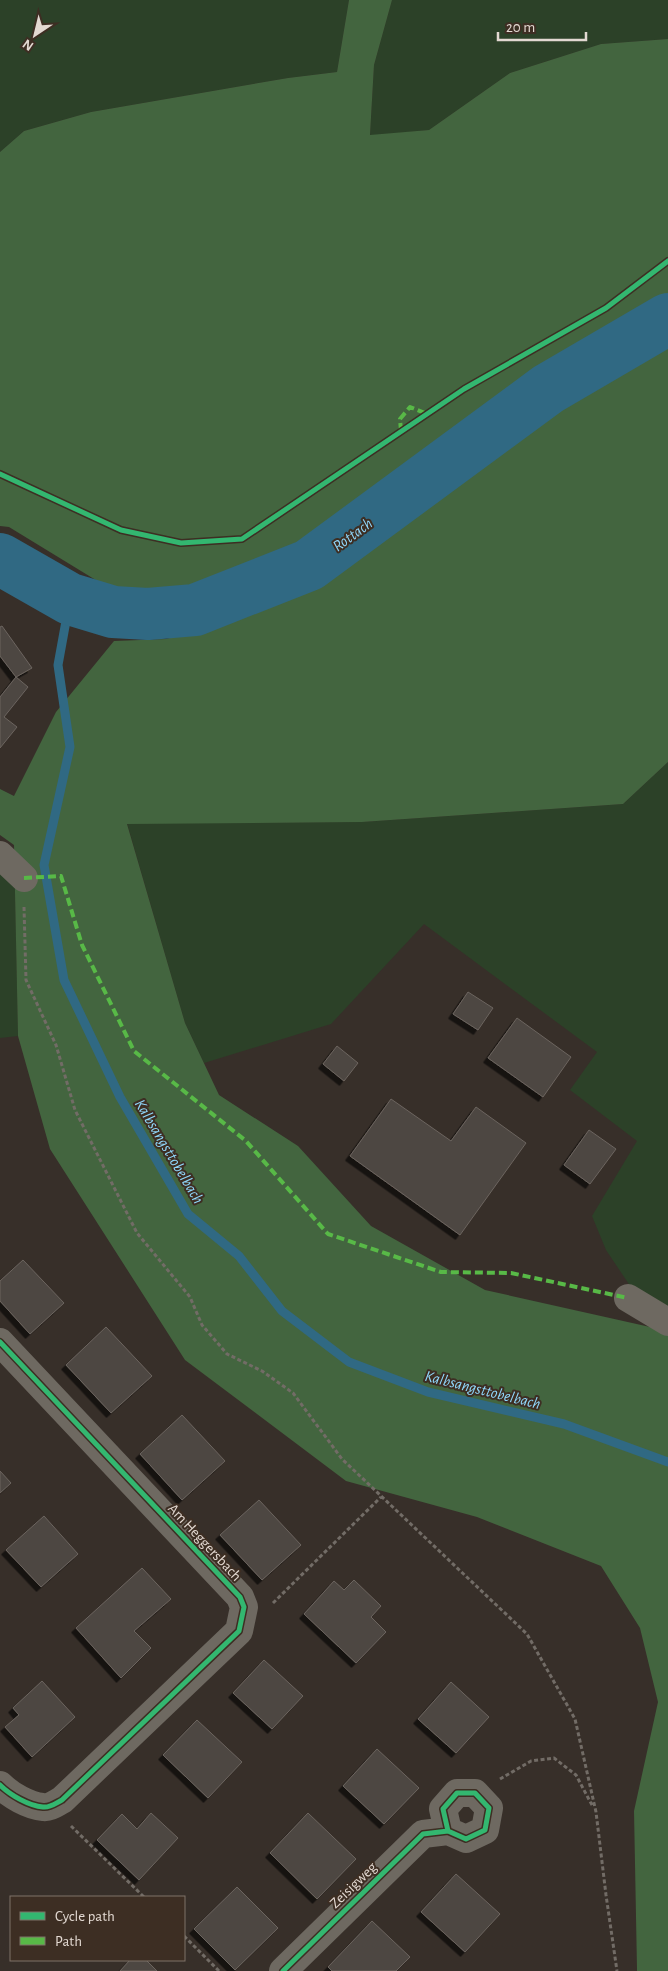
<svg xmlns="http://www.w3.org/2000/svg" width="668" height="1971" font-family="'Alegreya Sans',sans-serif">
<defs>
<filter id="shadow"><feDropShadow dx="-4.5" dy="4.5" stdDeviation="0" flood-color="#0009"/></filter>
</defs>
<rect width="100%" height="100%" fill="#372f29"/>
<path fill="#2c4128" d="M 0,0 L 349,0 L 337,72 L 288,78 L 91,112 L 24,131 L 0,152 Z
M 392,0 L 668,0 L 668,39 L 601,44 L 510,73 L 429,130 L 370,136 L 374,65 Z
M 668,762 L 668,1330 L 659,1329 L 606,1250 L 592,1216 L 637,1141 L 570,1090 L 597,1052 L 424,924 L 331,1024 L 204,1063 L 185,1023 L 127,823 L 362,822 L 623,804 Z
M 0,874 L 15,885 L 18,1036 L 0,1038 Z"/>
<path fill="#43653f" d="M 349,0 L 392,0 L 374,65 L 370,135 L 429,130 L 510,73 L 601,44 L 668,39 L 668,762 L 623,804 L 362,822 L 127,824 L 185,1023 L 219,1095 L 298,1146 L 371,1226 L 485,1290 L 659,1329 L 668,1330 L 668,1971 L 637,1971 L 637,1969 L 634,1811 L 658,1702 L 640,1628 L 601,1566 L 477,1517 L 346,1481 L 185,1360 L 50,1149 L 18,1036 L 14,845 L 0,835 L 0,789 L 14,796 L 56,712 L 114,641 L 166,639 L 199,630 L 171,603 L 117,593 L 9,527 L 0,526 L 0,152 L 24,131 L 91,112 L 288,78 L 337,72 Z"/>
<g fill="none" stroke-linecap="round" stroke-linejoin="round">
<path stroke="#306983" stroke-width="9" d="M 70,599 L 58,665 L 70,747 L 44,865 L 64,980 L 120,1097 L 188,1214 L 239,1256 L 282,1311 L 349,1362 L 428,1392 L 564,1424 L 668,1462"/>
<path stroke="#306983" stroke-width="52" d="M 0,559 L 70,599 L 113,612 L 148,614 L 195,610 L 309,565 L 548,389 L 668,319"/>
</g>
<path fill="#4d4642" stroke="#6c655f" filter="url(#shadow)" d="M 2,626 L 32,668 L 16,677 L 0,656 L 0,627 Z
M 16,677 L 28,687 L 4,717 L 17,727 L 0,748 L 0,697 Z
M 468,992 L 493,1008 L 478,1030 L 453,1014 Z
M 517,1018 L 571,1057 L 543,1097 L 488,1058 Z
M 337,1046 L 358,1063 L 344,1081 L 323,1064 Z
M 391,1099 L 451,1141 L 476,1107 L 526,1143 L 460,1235 L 350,1156 Z
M 589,1130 L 616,1149 L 590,1184 L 564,1165 Z
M 23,1260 L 64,1303 L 30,1334 L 0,1301 L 0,1281 Z
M 106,1327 L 152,1376 L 111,1413 L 66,1365 Z
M 182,1415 L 225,1461 L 182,1500 L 140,1454 Z
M 0,1471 L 11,1483 L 0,1493 Z
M 259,1500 L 301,1545 L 262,1580 L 220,1535 Z
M 44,1516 L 78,1554 L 41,1587 L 6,1550 Z
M 142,1568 L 171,1599 L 134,1631 L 151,1648 L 121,1678 L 76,1628 Z
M 354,1580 L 381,1606 L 371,1617 L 386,1632 L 356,1663 L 304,1614 L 334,1581 L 344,1590 Z
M 264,1660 L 303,1696 L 272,1729 L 233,1693 Z
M 42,1681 L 75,1717 L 32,1757 L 5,1727 L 19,1715 L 13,1708 Z
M 451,1682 L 489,1717 L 456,1753 L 418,1719 Z
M 197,1720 L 242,1762 L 208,1798 L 163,1755 Z
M 377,1749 L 419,1788 L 384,1824 L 343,1786 Z
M 151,1813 L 178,1838 L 139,1880 L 97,1840 L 122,1814 L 137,1829 Z
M 308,1813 L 356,1859 L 317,1899 L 270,1853 Z
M 456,1874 L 500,1914 L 465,1952 L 421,1912 Z
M 237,1887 L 278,1928 L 235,1970 L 194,1929 Z
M 372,1921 L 410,1957 L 396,1971 L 332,1971 L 328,1967 Z
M 130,1960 L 146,1960 L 157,1971 L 120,1971 Z"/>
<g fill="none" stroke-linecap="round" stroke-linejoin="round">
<path stroke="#726c66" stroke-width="3" stroke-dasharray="4 2.5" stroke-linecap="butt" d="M 24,907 L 26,980 L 56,1045 L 75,1110 L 137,1233 L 190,1297 L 202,1325 L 227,1354 L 262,1371 L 293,1393 L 342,1459 L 527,1634 L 575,1719 L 596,1812 L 606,1895 L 617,1971
M 273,1603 L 381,1497
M 500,1779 L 531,1761 L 554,1758 L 576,1775 L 593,1807
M 71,1826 L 144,1897
M 184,1936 L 219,1971"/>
<path stroke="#6e6961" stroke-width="28" d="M 0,855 L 24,878
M 628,1298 L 668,1322
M 0,1342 L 240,1597 L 244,1607 L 239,1631 L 62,1800 C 56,1803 50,1808 43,1807 C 29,1806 10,1795 0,1785
M 283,1971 L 423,1834 L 448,1831 L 466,1839 L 485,1830 L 489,1808 L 475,1793 L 457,1793 L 443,1809 L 448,1831"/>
<path stroke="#58b947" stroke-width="4" stroke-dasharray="8 4" stroke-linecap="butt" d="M 401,431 L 400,419 L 410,407 L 427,414
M 24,878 L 61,876 L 82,945 L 134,1051 L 246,1141 L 328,1234 L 441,1272 L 511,1273 L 628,1298"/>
<g stroke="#3d2e23" stroke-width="8">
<path id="cycleway" d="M 0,474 L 121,530 L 181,543 L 242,539 L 464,389 L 606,308 L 668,261
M 0,1342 L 240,1597 L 244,1607 L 239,1631 L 62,1800 C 56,1803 50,1808 43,1807 C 29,1806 10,1795 0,1785
M 283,1971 L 423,1834 L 448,1831 L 466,1839 L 485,1830 L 489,1808 L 475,1793 L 457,1793 L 443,1809 L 448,1831"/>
</g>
<use href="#cycleway" stroke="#33b770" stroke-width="5"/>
</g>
<g text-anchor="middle" stroke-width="4" stroke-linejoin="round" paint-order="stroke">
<g font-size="15" fill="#e3d9d2" stroke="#3d2e23">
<text transform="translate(205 1542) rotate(47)" y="5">Am Heggersbach</text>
<text transform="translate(353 1885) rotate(-44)" y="5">Zeisigweg</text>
</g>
<g font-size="16" font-style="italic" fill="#90d8fc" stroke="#3d2e23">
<text transform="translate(352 534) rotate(-36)" y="6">Rottach</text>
<text transform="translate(170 1151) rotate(59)" y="6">Kalbsangsttobelbach</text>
<text transform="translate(483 1389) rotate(14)" y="6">Kalbsangsttobelbach</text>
</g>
</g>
<rect x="10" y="1896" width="175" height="65" fill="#3d2e23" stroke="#7f7269"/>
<rect x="20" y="1912" width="25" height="8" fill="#33b770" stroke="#7f7269"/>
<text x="55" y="1921" font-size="15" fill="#e3d9d2">Cycle path</text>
<rect x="20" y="1937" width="25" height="8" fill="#58b947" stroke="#7f7269"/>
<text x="55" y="1946" font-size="15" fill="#e3d9d2">Path</text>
<g transform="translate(35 35) rotate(215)" stroke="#3d2e23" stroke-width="4" paint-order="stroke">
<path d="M0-4L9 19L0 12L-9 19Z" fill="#e3d9d2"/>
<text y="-8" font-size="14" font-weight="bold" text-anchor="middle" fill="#e3d9d2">N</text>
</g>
<path d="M498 32v8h88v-8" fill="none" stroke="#e3d9d2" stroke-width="2.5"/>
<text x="506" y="32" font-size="15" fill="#e3d9d2" stroke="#3d2e23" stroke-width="4" paint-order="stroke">20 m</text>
</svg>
